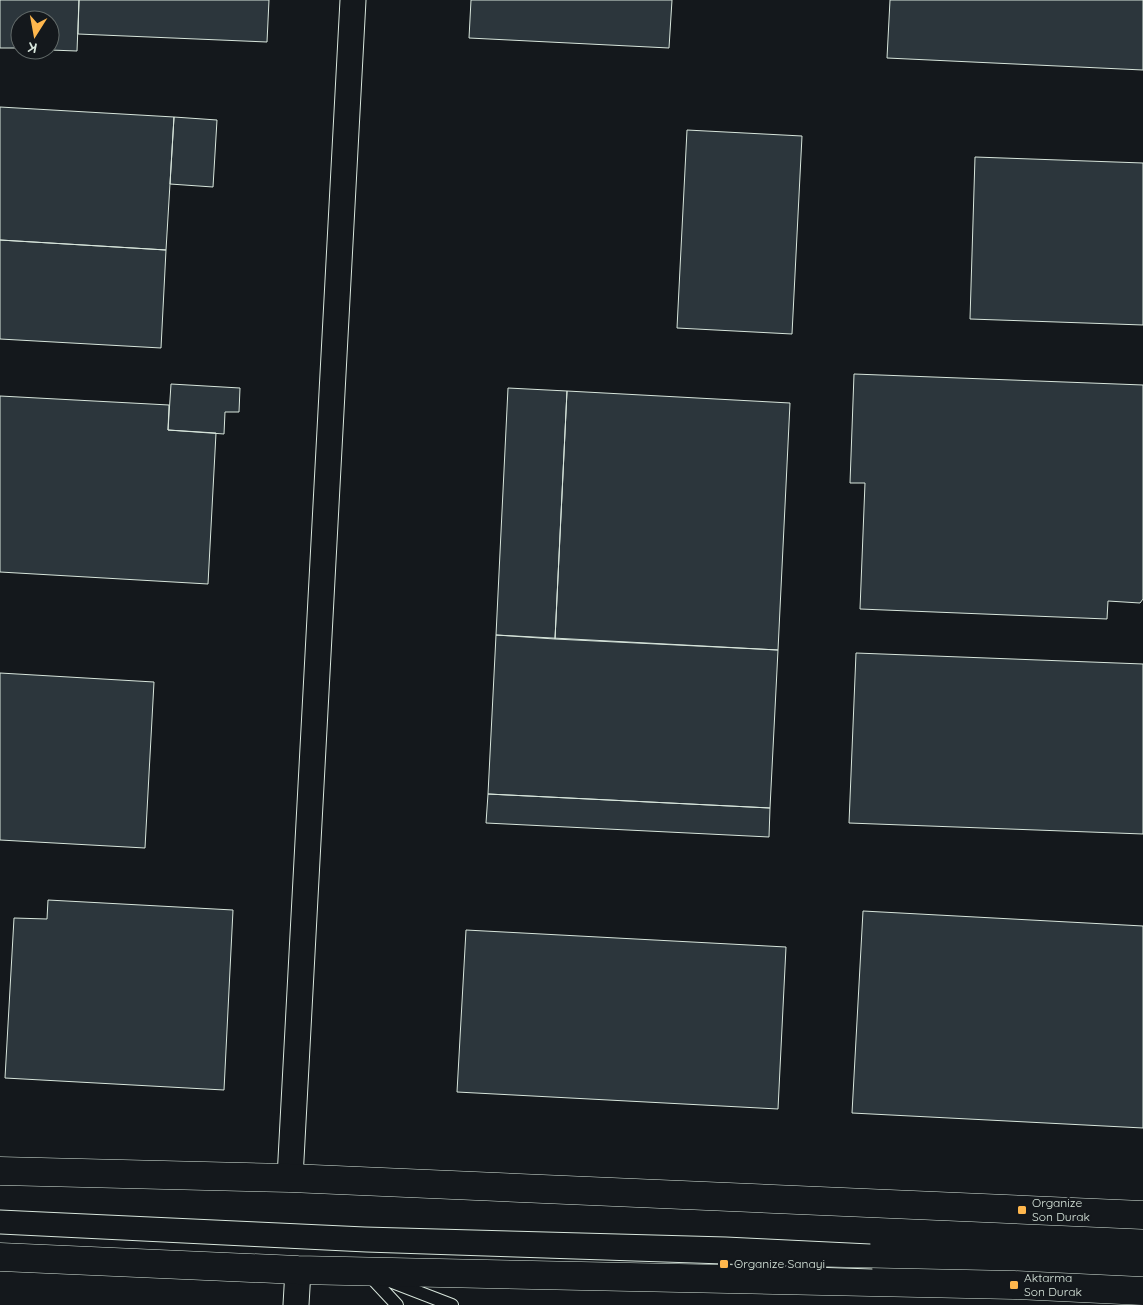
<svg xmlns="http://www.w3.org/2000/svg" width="1143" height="1305" font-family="Quicksand,sans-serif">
<rect width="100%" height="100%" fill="#14181c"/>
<path fill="#2c363c" stroke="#d8e6dc" d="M 0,0 L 79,0 L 77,51 L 50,50 L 50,20 L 20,20 L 20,48 L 0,48 Z
M 79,0 L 269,0 L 267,42 L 78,34 Z
M 471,0 L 672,0 L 669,48 L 469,38 Z
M 890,0 L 1143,0 L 1143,70 L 887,58 Z
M 0,107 L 174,117 L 166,250 L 0,240 Z
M 174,117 L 217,120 L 213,187 L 170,184 Z
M 687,130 L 802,136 L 792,334 L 677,328 Z
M 975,157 L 1143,163 L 1143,325 L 970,319 Z
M 0,240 L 166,250 L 161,348 L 0,339 Z
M 854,374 L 1143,385 L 1143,599 L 1140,603 L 1108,601 L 1107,619 L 860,609 L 865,483 L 850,483 Z
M 171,384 L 240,388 L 239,412 L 225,412 L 224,434 L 168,430 Z
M 508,388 L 567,391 L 555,639 L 496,635 Z
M 567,391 L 790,403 L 778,650 L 555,639 Z
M 0,396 L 169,405 L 168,430 L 216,433 L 208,584 L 0,572 Z
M 496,635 L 778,650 L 770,808 L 488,794 Z
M 856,653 L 1143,664 L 1143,834 L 849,823 Z
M 0,673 L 154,682 L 145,848 L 0,840 Z
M 488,794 L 770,808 L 769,837 L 486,823 Z
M 48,900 L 233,910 L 224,1090 L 5,1078 L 14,918 L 47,919 Z
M 863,911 L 1143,926 L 1143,1128 L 852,1113 Z
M 466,930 L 786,947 L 778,1109 L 457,1092 Z"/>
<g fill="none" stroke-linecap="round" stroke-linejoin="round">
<g stroke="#d8e6dc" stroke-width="14">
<path id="lane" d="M 368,1274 L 397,1305
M 387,1280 L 452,1305"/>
</g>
<g stroke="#d8e6dc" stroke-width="27">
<path id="street" d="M 290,1178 L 353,0
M 296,1305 L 298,1270"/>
</g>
<g stroke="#d8e6dc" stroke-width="29">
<path id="secondary" d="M 0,1171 L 290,1178 L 1143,1215
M 0,1257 L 298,1270 L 1014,1285 L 1143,1291"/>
</g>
<use href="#lane" stroke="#14181c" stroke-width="12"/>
<use href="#street" stroke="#14181c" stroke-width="25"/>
<use href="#secondary" stroke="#14181c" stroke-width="28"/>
<path stroke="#d8e6dc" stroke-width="1" d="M 0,1210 L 365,1227 L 726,1237 L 870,1244
M 0,1234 L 366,1252 L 872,1269"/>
</g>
<g fill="#ffb74d" stroke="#14181c" stroke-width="2">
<rect x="1017" y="1205" width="10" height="10" rx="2.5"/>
<rect x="719" y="1259" width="10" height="10" rx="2.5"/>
<rect x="1009" y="1280" width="10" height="10" rx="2.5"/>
</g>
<g text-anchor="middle" stroke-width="4" stroke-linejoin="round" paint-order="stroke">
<g font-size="12" fill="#d8e6dc" stroke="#14181c" text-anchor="start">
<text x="1032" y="1207">Organize<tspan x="1032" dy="14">Son Durak</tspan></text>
<text x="734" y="1268">Organize Sanayi</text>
<text x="1024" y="1282">Aktarma<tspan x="1024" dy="14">Son Durak</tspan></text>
</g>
</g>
<g transform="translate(35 35) rotate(191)"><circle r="24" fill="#14181c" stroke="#626a69"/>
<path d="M0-4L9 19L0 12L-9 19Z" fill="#ffb74d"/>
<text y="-8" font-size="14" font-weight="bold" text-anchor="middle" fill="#d8e6dc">K</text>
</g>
</svg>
